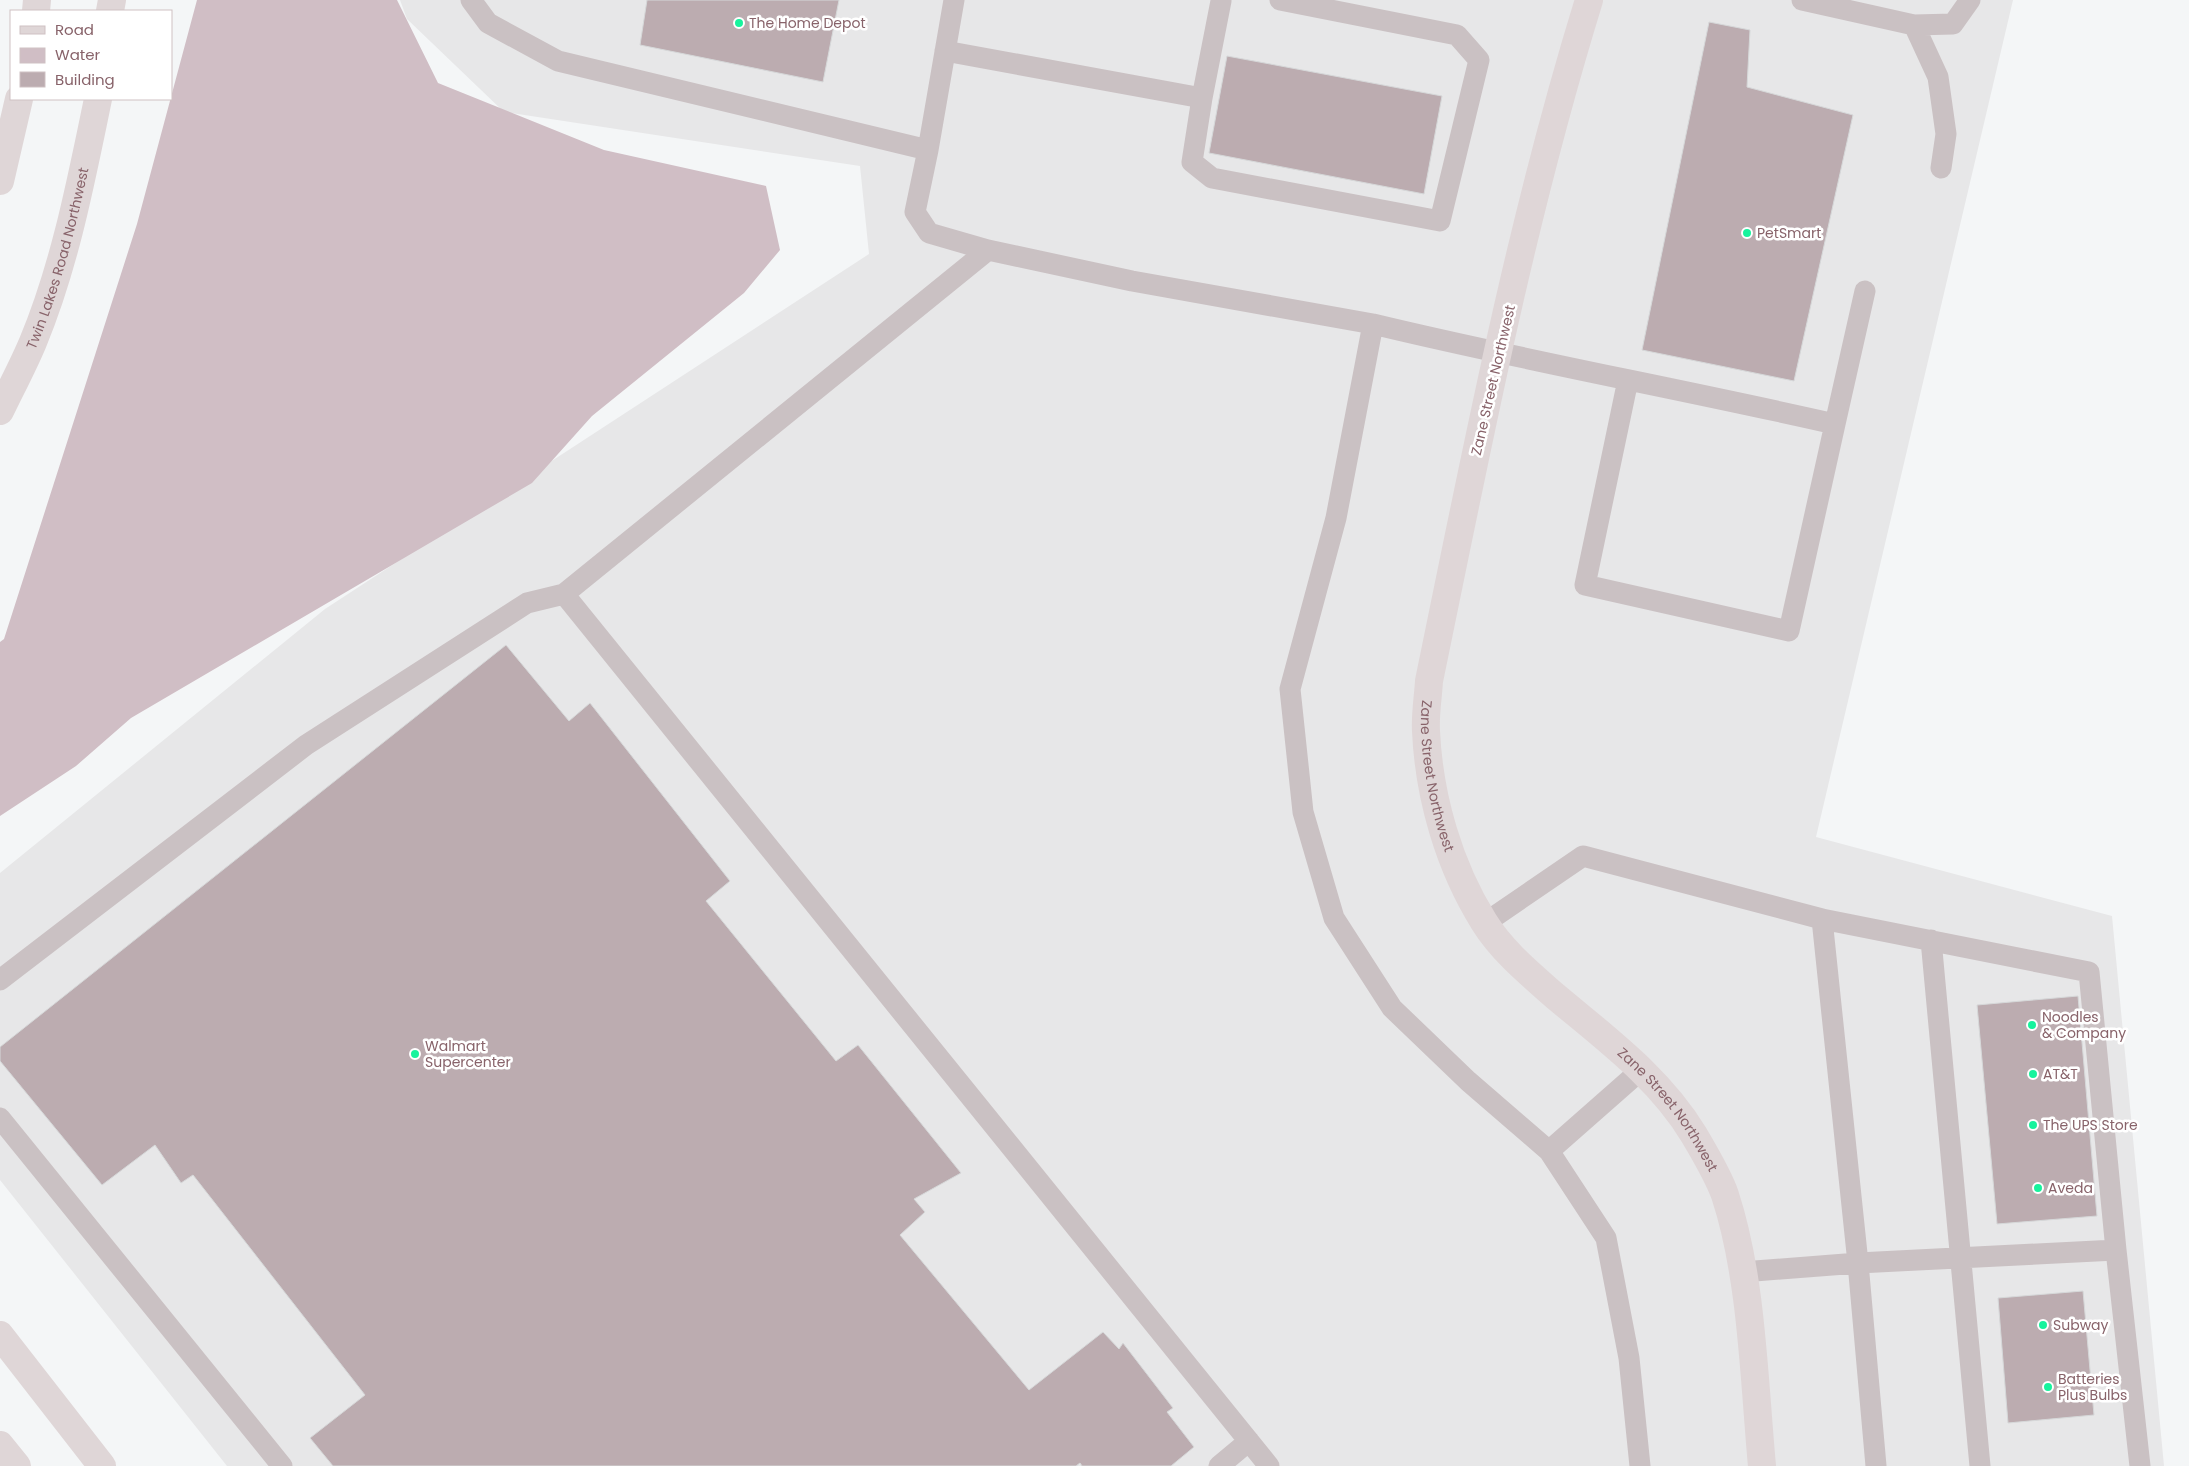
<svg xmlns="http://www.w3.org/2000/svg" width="2189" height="1466" font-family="Poppins,sans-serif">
<rect width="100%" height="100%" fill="#f4f6f7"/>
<path fill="#e7e7e8" d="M 400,0 L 2013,0 L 1816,837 L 2112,916 L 2164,1466 L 227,1466 L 0,1180 L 0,873 L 325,609 L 869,254 L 860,166 L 504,112 L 407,19 Z"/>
<path fill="#d0bec5" d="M 197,0 L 397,0 L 438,83 L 604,150 L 766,186 L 780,250 L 744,293 L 592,416 L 532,483 L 131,718 L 76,766 L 0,816 L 0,642 L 4,639 L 137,224 Z"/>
<path fill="#bcacb0" stroke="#d6d8d9" d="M 647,0 L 839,0 L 823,82 L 640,45 Z
M 1709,22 L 1750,30 L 1747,87 L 1853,115 L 1794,381 L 1642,350 Z
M 1227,56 L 1442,96 L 1424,194 L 1209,153 Z
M 506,645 L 569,721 L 590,703 L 730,881 L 706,901 L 836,1061 L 858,1045 L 961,1173 L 914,1199 L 925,1212 L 900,1235 L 1029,1390 L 1103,1332 L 1119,1349 L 1123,1343 L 1173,1408 L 1167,1412 L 1194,1447 L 1171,1466 L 1082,1466 L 1080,1463 L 1076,1466 L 333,1466 L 310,1438 L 365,1395 L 193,1175 L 181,1183 L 155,1145 L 102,1185 L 0,1061 L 0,1047 Z
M 2078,996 L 2097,1216 L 1997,1224 L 1977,1005 Z
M 2083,1291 L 2094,1415 L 2008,1423 L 1998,1298 Z"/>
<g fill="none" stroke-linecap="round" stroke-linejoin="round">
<path stroke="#cac1c3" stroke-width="21" d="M 471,0 L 488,23 L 558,61 L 928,150
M 1802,0 L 1914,25 L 1953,24 L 1970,0
M 1914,25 L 1938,77 L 1946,134 L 1941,168
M 945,51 L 1202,98 L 1221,1
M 1202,98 L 1192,162 L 1212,178 L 1440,221 L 1479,60 L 1457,35 L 1280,0
M 988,250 L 1132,281 L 1373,324 L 1336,518 L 1290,689 L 1303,812 L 1334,918 L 1392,1008 L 1468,1081 L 1549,1151 L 1606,1238 L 1629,1358 L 1640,1466
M 1373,324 C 1526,361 1681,389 1835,424 L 1789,631 L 1585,585 L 1628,380
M 1835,424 L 1865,291
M 564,594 L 1269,1466
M 1485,923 L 1583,856 L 1822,919 L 1858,1263 L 2116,1250 L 2089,972 L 1822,919
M 1931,940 L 1980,1466
M 0,980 L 306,745 L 527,603 L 564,594 L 988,250 L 929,233 L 915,212 L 928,150 L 954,0
M 0,1118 L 282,1466
M 1549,1151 L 1641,1070
M 2116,1250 L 2140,1466
M 1742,1272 L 1858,1263 L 1876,1466
M 1219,1466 L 1249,1441"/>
<g stroke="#dfd6d7" stroke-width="28">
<path id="s1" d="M 1589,0 C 1520,223 1476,453 1429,681 C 1428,698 1425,715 1426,731 C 1429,797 1449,866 1484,922 C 1502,951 1530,974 1555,996 C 1605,1038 1660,1078 1694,1135 C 1705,1154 1718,1175 1725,1195 C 1752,1277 1754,1380 1762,1466"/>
<path d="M 36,11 L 37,0"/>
<path d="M 110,11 L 112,0"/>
<path d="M 0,181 L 19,99"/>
<path id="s2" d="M 0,411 C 11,388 23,366 33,342 C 65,265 81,181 98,99"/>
<path d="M 0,1335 L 102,1466"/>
<path d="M 0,1445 L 17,1466"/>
</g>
</g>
<g fill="#17f39d" stroke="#fff" stroke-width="2">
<circle cx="739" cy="23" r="5"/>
<circle cx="1747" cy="233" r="5"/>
<circle cx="2032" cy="1025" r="5"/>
<circle cx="415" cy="1054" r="5"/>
<circle cx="2033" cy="1074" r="5"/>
<circle cx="2033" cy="1125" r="5"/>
<circle cx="2038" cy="1188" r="5"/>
<circle cx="2043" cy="1325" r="5"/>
<circle cx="2048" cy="1387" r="5"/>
</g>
<g text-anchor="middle" stroke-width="5" stroke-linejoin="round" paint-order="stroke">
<g font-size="14" fill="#88636a" stroke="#fff" text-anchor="start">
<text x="749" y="28">The Home Depot</text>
<text x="1757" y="238">PetSmart</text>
<text x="2042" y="1022">Noodles<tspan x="2042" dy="16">&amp; Company</tspan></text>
<text x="425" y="1051">Walmart<tspan x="425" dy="16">Supercenter</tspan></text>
<text x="2043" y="1079">AT&amp;T</text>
<text x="2043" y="1130">The UPS Store</text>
<text x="2048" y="1193">Aveda</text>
<text x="2053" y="1330">Subway</text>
<text x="2058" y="1384">Batteries<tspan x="2058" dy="16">Plus Bulbs</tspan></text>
</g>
<g font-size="14" fill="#88636a" stroke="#fff">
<text dy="5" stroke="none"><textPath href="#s2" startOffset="164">Twin Lakes Road Northwest</textPath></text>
<text transform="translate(1493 380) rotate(-77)" y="5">Zane Street Northwest</text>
<text dy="5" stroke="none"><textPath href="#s1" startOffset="796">Zane Street Northwest</textPath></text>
<text dy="5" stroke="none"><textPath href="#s1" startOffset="1216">Zane Street Northwest</textPath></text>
</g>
</g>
<rect x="10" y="10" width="162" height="90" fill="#ffffff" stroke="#cfc1c3"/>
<rect x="20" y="26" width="25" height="8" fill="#dfd6d7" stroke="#cfc1c3"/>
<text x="55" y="35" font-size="15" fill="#88636a">Road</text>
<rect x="20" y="48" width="25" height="15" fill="#d0bec5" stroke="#cfc1c3"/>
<text x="55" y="60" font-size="15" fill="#88636a">Water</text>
<rect x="20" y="72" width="25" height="15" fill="#bcacb0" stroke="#cfc1c3"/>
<text x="55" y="85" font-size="15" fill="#88636a">Building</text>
</svg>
